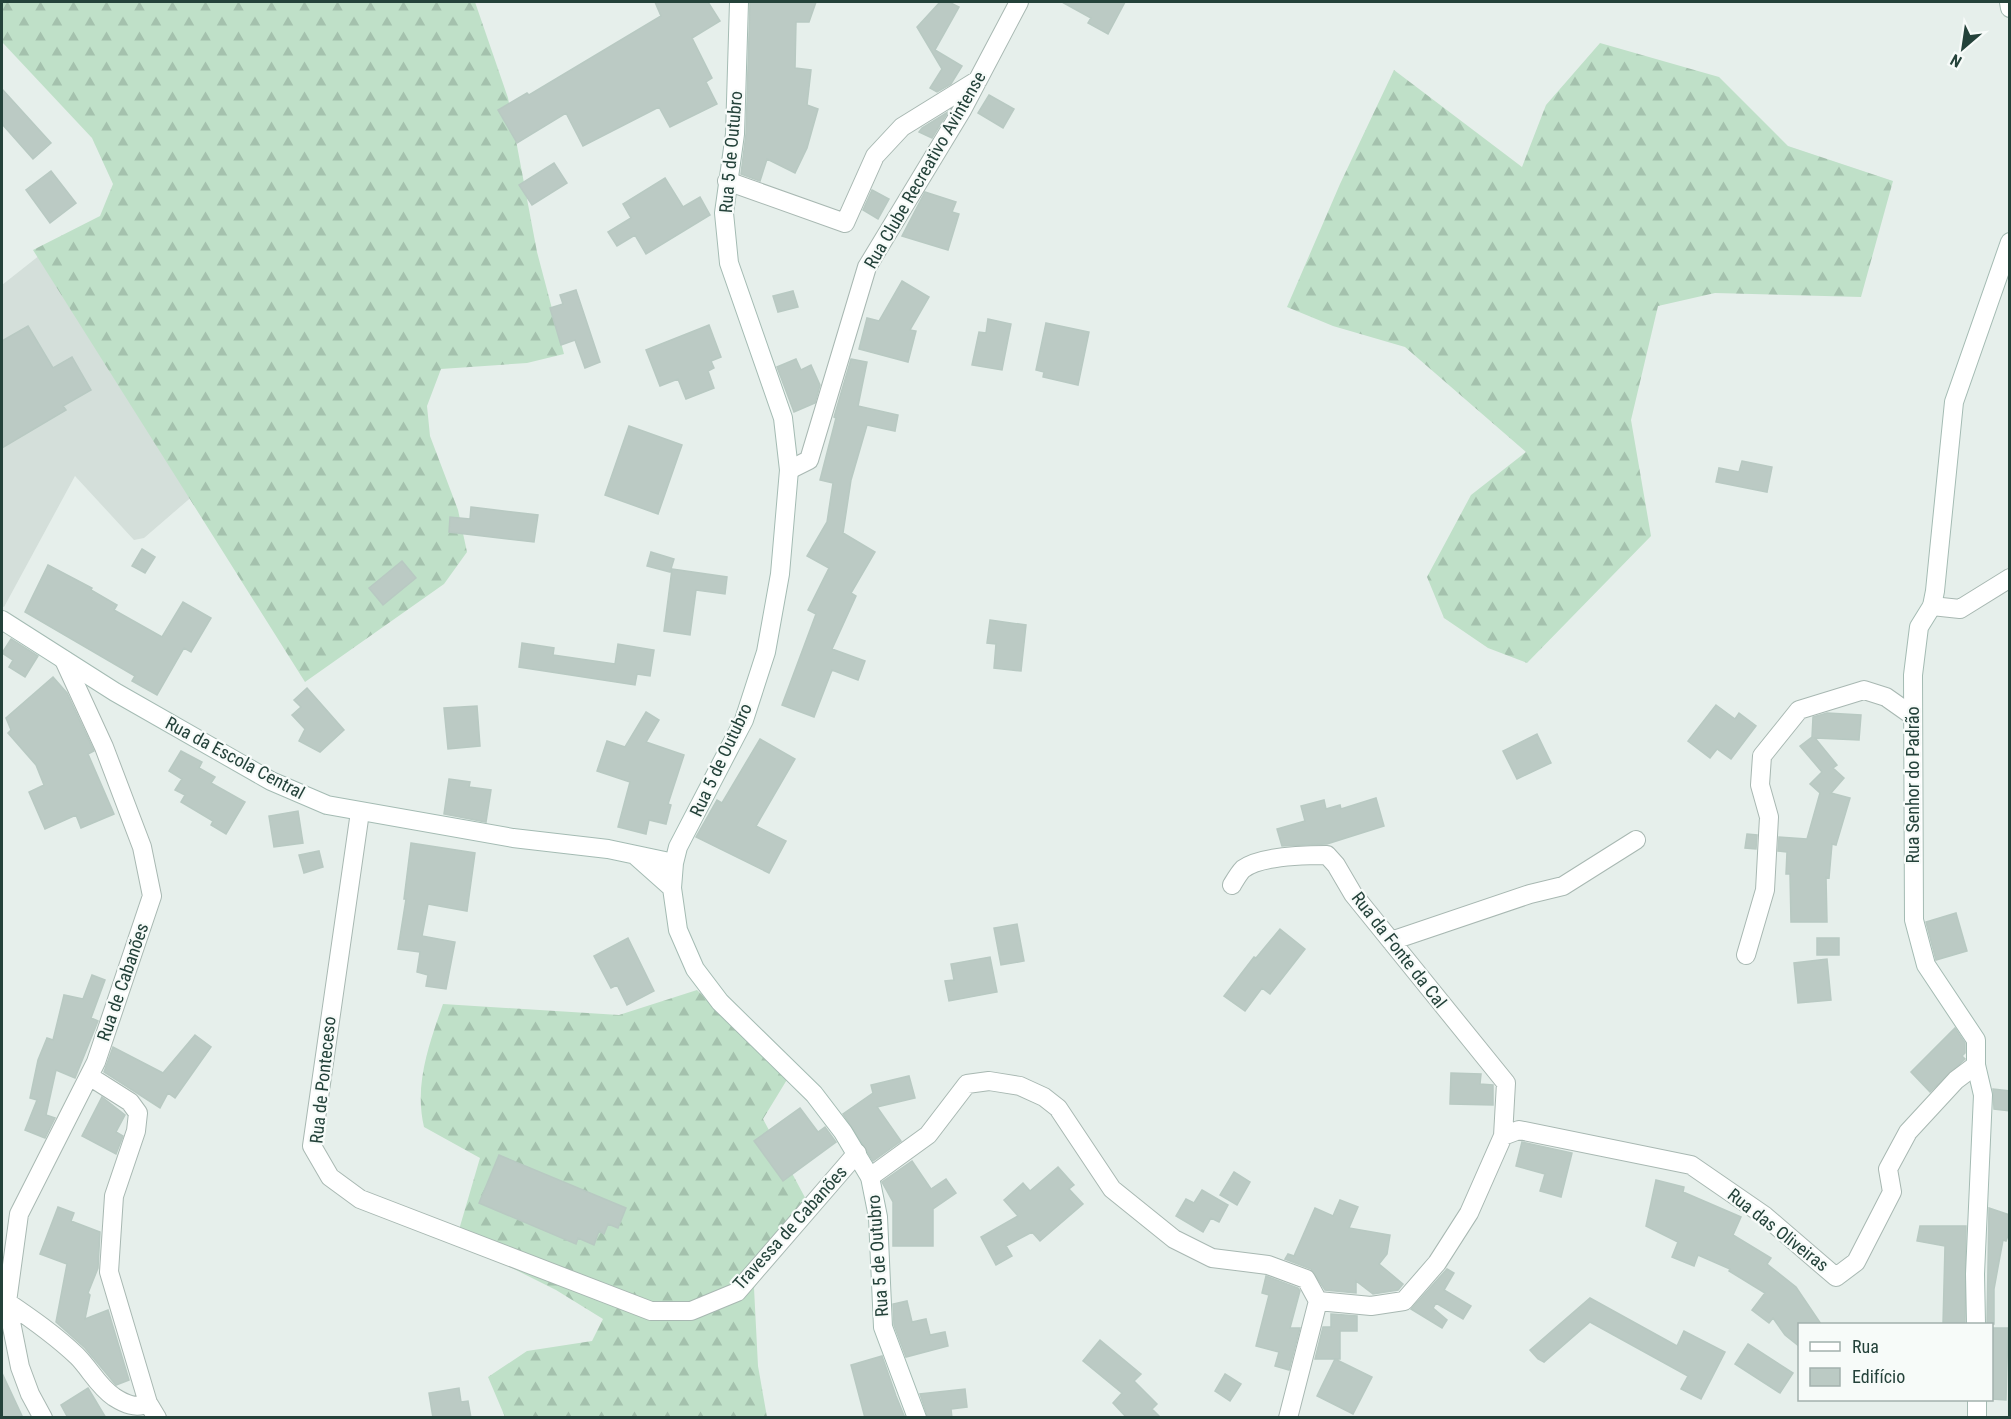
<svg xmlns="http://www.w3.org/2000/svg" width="2011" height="1419" font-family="'Roboto Condensed',sans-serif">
<defs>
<pattern id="forest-firs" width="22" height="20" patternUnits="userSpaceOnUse" patternTransform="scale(1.5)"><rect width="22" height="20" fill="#bfe0c8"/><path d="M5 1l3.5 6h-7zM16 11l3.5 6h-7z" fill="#a4c1ad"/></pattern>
</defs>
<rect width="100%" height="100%" fill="#e6efeb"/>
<path fill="#d4dfda" d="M 40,255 L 217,475 L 144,538 L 134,540 L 75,476 L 4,607 L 2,606 L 2,285 Z"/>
<path fill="url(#forest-firs)" d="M 2,2 L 475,2 L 508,98 L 537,252 L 564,354 L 527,363 L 441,369 L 427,406 L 430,436 L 458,510 L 467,552 L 444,584 L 305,682 L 33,250 L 100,216 L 113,184 L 92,138 L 2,42 Z
M 1600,43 L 1719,77 L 1788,146 L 1893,181 L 1861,297 L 1715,293 L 1658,306 L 1631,420 L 1651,536 L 1527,663 L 1488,648 L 1444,618 L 1427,577 L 1471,495 L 1526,452 L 1405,347 L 1333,326 L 1287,307 L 1340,184 L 1394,70 L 1522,167 L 1546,105 Z
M 697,990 L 788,1078 L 763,1119 L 809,1205 L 754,1288 L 758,1366 L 767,1417 L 505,1417 L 488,1377 L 527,1351 L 592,1341 L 603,1319 L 556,1290 L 456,1240 L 480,1158 L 424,1127 C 414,1085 429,1044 443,1004 L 619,1015 Z"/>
<path fill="#bbcac4" stroke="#b8c9c2" stroke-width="1.5" d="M 655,2 L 708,2 L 720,21 L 692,38 L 712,78 L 706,82 L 717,104 L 670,127 L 659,107 L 583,146 L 566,113 L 517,143 L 498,110 L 527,93 L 529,95 L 661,16 Z
M 750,2 L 816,2 L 809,22 L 796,22 L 795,68 L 811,70 L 807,105 L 818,109 L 807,148 L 795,173 L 767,159 L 760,181 L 741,174 L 746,134 Z
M 940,2 L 949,2 L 959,7 L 935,50 L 962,66 L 951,84 L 937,92 L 930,88 L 942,69 L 917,27 Z
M 1062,2 L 1125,2 L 1108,34 L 1088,23 L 1091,18 Z
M 2,89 L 51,143 L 33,159 L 2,124 Z
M 989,95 L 1014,109 L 1003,128 L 978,113 Z
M 948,112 L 932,138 L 919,132 L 922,128 Z
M 554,163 L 567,183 L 532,205 L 519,185 Z
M 51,171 L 76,203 L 50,223 L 26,190 Z
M 665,178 L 683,207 L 700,197 L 710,215 L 646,254 L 635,235 L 617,246 L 608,232 L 631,218 L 623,204 Z
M 872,190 L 889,199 L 878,219 L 863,210 Z
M 925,192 L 956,202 L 952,212 L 959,214 L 948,250 L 902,236 Z
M 902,281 L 929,297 L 910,330 L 916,331 L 908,362 L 859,349 L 867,318 L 879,321 Z
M 576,290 L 600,362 L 585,368 L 575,340 L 561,345 L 550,308 L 563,304 L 560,295 Z
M 793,291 L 798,307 L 778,312 L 773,296 Z
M 988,319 L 1011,324 L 1002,370 L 972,365 L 979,332 L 986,333 Z
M 1046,323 L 1089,332 L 1078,385 L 1043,377 L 1044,372 L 1036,370 Z
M 709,325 L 721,357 L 711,361 L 714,368 L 708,371 L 714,388 L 686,399 L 678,379 L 660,386 L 646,350 Z
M 28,326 L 53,368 L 72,357 L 91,390 L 63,406 L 66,410 L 2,448 L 2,341 Z
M 796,359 L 801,370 L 811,365 L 820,385 L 815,403 L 794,412 L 777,367 Z
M 851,359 L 867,362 L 858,406 L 898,415 L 895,431 L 867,425 L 851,480 L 843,533 L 875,552 L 851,593 L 856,596 L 832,649 L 865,661 L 858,680 L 832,670 L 814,717 L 782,705 L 816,614 L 808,610 L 829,568 L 807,556 L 827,522 L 833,483 L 820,480 L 836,418 L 834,417 Z
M 629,426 L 682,445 L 658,514 L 605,495 Z
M 1742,461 L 1772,467 L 1767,492 L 1716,482 L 1719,468 L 1739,472 Z
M 471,507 L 538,515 L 534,542 L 449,532 L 450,517 L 470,519 Z
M 142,549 L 155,557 L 145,573 L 132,566 Z
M 651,552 L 674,559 L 670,572 L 647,566 Z
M 402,561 L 416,578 L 383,605 L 369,588 Z
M 48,565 L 92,588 L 91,590 L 117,605 L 114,610 L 162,637 L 183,602 L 211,618 L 191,652 L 184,648 L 157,695 L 132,681 L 135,676 L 25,612 Z
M 672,569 L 727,577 L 725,594 L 696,590 L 690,635 L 664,631 Z
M 990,620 L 1026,625 L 1021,671 L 994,668 L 996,644 L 987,643 Z
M 11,639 L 38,656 L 25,677 L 9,667 L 13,660 L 2,653 Z
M 522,643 L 554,648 L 553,655 L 615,664 L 618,644 L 654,650 L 650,676 L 637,674 L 635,685 L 519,667 Z
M 53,677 L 67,693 L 94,751 L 88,754 L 114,814 L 81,828 L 76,815 L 45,829 L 29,792 L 44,785 L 36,765 L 8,733 L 11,730 L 6,718 Z
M 307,688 L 344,730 L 320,752 L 299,741 L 305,729 L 292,715 L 301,707 L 294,700 Z
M 1716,705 L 1735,719 L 1739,713 L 1756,726 L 1731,759 L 1717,749 L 1710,758 L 1688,741 Z
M 477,706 L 480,746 L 448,749 L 444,708 Z
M 646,712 L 659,720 L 646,742 L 684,755 L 668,804 L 671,805 L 666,824 L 649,820 L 646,834 L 618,827 L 630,782 L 597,771 L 607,741 L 625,747 Z
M 1827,713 L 1861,715 L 1859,740 L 1815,738 L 1837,765 L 1833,768 L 1844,778 L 1831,793 L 1850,798 L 1836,845 L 1832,844 L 1829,878 L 1826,877 L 1827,922 L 1791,922 L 1790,874 L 1786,874 L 1787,852 L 1778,851 L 1779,837 L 1807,839 L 1820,793 L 1810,784 L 1822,772 L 1800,746 L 1812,737 L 1813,717 Z
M 1537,734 L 1551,763 L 1517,779 L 1503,751 Z
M 760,739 L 795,759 L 756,826 L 786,841 L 769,873 L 696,837 L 717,800 L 722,803 Z
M 181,751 L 202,762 L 199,768 L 215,777 L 211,783 L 245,802 L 226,834 L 211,825 L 213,821 L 181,802 L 185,795 L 175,790 L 182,779 L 169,771 Z
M 449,779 L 470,782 L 469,787 L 491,790 L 486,822 L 444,814 Z
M 1376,798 L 1384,826 L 1327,844 L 1282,846 L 1277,829 L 1305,821 L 1301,806 L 1324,800 L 1326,809 L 1340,805 L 1341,809 Z
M 298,811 L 303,843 L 274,847 L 269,816 Z
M 1747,834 L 1757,835 L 1756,849 L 1745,848 Z
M 411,843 L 475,853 L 467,911 L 428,904 L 422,936 L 455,942 L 446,989 L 426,986 L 428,975 L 417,972 L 420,952 L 398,949 L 406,899 L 404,899 Z
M 319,851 L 323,867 L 304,873 L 299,855 Z
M 1956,913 L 1967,951 L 1936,960 L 1926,922 Z
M 1017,924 L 1024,961 L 1001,965 L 994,928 Z
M 1280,929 L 1305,949 L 1270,994 L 1262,988 L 1245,1011 L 1224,996 L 1254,957 L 1256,958 Z
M 628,938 L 654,991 L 627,1005 L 617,985 L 611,988 L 594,956 Z
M 1817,938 L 1839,938 L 1839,955 L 1817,955 Z
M 990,957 L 997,992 L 949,1001 L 945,981 L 954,980 L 951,964 Z
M 1827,959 L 1831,1000 L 1798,1003 L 1794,963 Z
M 92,975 L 105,980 L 91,1018 L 98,1021 L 75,1078 L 56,1070 L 46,1115 L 55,1118 L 45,1138 L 25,1130 L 37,1100 L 30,1098 L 38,1060 L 47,1038 L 53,1040 L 64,995 L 83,999 Z
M 1955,1028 L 1965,1043 L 1965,1053 L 1962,1056 L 1965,1059 L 1930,1092 L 1911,1072 Z
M 195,1035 L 211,1047 L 175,1098 L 168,1093 L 160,1108 L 104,1072 L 113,1047 L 163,1073 Z
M 1451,1073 L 1481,1074 L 1480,1084 L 1493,1085 L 1493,1105 L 1450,1104 Z
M 909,1076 L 915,1098 L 877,1107 L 901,1141 L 873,1161 L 843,1114 L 873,1093 L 871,1085 Z
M 1993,1089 L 2010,1091 L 2010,1111 L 1994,1109 Z
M 102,1097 L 125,1115 L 116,1132 L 123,1136 L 116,1154 L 82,1136 Z
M 800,1108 L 818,1132 L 825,1127 L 836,1142 L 783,1181 L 754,1141 Z
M 1522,1142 L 1572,1153 L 1561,1197 L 1540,1191 L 1545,1174 L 1516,1166 Z
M 499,1155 L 626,1208 L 618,1228 L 608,1224 L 604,1234 L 599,1231 L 594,1245 L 578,1238 L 576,1244 L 479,1203 Z
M 912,1161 L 931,1189 L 946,1179 L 956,1193 L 933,1209 L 933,1246 L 893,1246 L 893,1202 L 882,1182 Z
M 1058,1167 L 1074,1185 L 1069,1189 L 1083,1204 L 1040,1241 L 1032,1232 L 1006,1246 L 1012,1256 L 996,1265 L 981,1237 L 1018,1216 L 1004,1200 L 1023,1183 L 1030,1191 Z
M 1234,1172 L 1250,1182 L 1237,1205 L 1220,1195 Z
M 1656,1180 L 1684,1187 L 1683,1192 L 1741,1217 L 1733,1235 L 1771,1258 L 1767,1264 L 1796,1287 L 1821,1324 L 1800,1324 L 1800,1347 L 1785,1335 L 1773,1318 L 1769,1323 L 1752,1310 L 1765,1293 L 1729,1271 L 1730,1269 L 1698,1255 L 1694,1266 L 1672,1257 L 1678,1242 L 1646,1226 Z
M 1202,1190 L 1228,1205 L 1219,1222 L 1211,1218 L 1203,1232 L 1176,1216 L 1186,1199 L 1194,1203 Z
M 1340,1200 L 1358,1207 L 1349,1228 L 1390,1235 L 1387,1254 L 1379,1264 L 1403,1284 L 1398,1290 L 1373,1294 L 1356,1281 L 1356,1293 L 1325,1290 L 1311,1269 L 1285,1259 L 1288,1254 L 1294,1256 L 1315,1208 L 1333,1216 Z
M 58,1207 L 74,1213 L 71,1221 L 100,1232 L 98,1268 L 88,1293 L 90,1295 L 85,1319 L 108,1310 L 129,1380 L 116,1385 L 85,1348 L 56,1322 L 67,1264 L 40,1254 Z
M 1989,1208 L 2010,1215 L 2010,1230 L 2006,1241 L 2003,1240 L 1994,1289 L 1994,1324 L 1987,1324 Z
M 1920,1226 L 1966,1226 L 1965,1324 L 1943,1324 L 1945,1246 L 1917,1241 Z
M 1447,1269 L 1454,1273 L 1444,1290 L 1471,1306 L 1463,1319 L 1436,1303 L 1433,1308 L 1447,1320 L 1442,1328 L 1411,1309 Z
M 1266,1276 L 1298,1288 L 1300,1291 L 1290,1328 L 1300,1328 L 1289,1370 L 1275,1366 L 1279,1352 L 1256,1346 L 1269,1295 L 1262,1293 Z
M 1590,1298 L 1677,1346 L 1684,1331 L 1725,1352 L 1701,1399 L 1681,1389 L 1688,1376 L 1590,1322 L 1544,1362 L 1538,1359 L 1530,1350 Z
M 907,1301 L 912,1322 L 926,1319 L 930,1335 L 945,1332 L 948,1346 L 906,1357 L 894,1325 L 893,1304 Z
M 1331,1314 L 1357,1316 L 1357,1331 L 1340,1331 L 1340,1359 L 1315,1359 L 1323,1327 L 1331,1327 Z
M 1992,1328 L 2008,1328 L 2006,1400 L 1992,1399 Z
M 1100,1340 L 1141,1374 L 1134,1381 L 1157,1404 L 1152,1409 L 1161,1418 L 1127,1418 L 1113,1403 L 1122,1393 L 1083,1361 Z
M 1748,1344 L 1793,1373 L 1780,1393 L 1735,1364 Z
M 882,1356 L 896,1396 L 905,1418 L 865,1418 L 851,1365 Z
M 1335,1359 L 1372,1377 L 1353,1414 L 1317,1396 Z
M 2,1373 L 23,1418 L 2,1418 Z
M 1225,1374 L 1241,1384 L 1230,1401 L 1215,1391 Z
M 88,1388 L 106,1418 L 68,1418 L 61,1405 Z
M 459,1388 L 461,1402 L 468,1401 L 471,1418 L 433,1418 L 429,1393 Z
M 965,1389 L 967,1407 L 951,1409 L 952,1418 L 928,1418 L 920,1394 Z"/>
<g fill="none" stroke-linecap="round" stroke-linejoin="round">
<g stroke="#a8b8b2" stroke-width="20">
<path id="street" d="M 727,181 L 845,223 L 875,156 L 902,127 L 978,80
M 789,470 L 809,460 L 867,267 L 962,110 L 1019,2
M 1932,606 L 1960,609 L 2010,578
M 360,812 L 312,1146 L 330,1177 L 360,1199 L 651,1311 L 691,1311 L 737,1292 L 857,1153
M 1232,885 C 1235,880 1239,873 1243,869 C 1260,856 1306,855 1327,855 L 1336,865 L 1353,894 L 1506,1083 L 1503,1136 L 1469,1213 L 1437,1263 L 1404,1301 L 1371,1306 L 1318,1301
M 1391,941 L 1530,894 L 1563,886 L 1636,840
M 1746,955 L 1765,890 L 1769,817 L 1760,785 L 1762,756 L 1799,710 L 1864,690 L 1886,697 L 1913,716
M 89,1076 L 130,1102 L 138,1113 L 136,1131 L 114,1196 L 109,1272 L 148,1403 L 157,1418
M 1503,1136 L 1519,1130 L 1691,1165 L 1765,1216 L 1836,1277 L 1856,1262 L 1892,1192 L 1888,1169 L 1908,1132 L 1956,1080 L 1976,1065
M 870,1177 L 928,1135 L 967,1084 L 989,1081 L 1020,1086 L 1044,1097 L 1058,1108 L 1112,1189 L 1174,1239 L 1212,1258 L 1268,1265 L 1306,1279 L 1318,1301
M 4,1297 L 7,1302 C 32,1319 55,1335 77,1356 C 90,1369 98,1386 114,1397 C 125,1404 136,1409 148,1403
M 43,1418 L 30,1394 L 20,1367 L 7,1302 L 19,1214 L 96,1062 L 152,896 L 142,847 L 104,747 L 64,660
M 1288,1418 L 1318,1301"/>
</g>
<g stroke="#a4bbb3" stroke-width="20">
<path id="secondary" d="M 739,2 L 735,134 L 724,213 L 729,263 L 783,418 L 789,470 L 780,574 L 766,652 L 744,720 L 678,847 L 674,863 L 672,888 L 678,930 L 695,969 L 720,1002 L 814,1094 L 843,1132 L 870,1177 L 878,1217 L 883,1327 L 917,1418
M 2009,2 L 2010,8
M 2,620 L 115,692 L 271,781 L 327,805 L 513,838 L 608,849 L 674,863
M 636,856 L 672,888
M 1976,1324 L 1975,1274 L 1983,1095 L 1976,1065 L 1976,1040 L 1926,965 L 1914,920 L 1913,675 L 1919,627 L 1932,606 L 1935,591 L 1954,402 L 2010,242
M 1977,1400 L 1977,1418"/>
</g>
<use href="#street" stroke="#fff" stroke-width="18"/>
<use href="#secondary" stroke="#fff" stroke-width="18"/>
</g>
<g text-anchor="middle" stroke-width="4.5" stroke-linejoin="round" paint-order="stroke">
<g font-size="18" fill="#24423a" stroke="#f7fbf9">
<text transform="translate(731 152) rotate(-85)" y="6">Rua 5 de Outubro</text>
<text transform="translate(925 170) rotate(-60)" y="6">Rua Clube Recreativo Avintense</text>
<text transform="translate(235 758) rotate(28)" y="6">Rua da Escola Central</text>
<text transform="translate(721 760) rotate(-65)" y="6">Rua 5 de Outubro</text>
<text transform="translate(1913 785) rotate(-90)" y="6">Rua Senhor do Padrão</text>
<text transform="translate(1399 950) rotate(52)" y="6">Rua da Fonte da Cal</text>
<text transform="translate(123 982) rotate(-71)" y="6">Rua de Cabanões</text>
<text transform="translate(323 1080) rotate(-84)" y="6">Rua de Ponteceso</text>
<text transform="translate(790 1228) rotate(-48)" y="6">Travessa de Cabanões</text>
<text transform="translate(1778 1230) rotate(38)" y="6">Rua das Oliveiras</text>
<text transform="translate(878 1256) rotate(-94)" y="6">Rua 5 de Outubro</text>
</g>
</g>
<rect width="2011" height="1419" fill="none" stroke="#24423a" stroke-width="6"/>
<rect x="1798" y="1323" width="195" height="78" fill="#f7fbf9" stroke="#a3b1ad" stroke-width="1.5"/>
<rect x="1810" y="1342" width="30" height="9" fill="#ffffff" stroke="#a3b1ad" stroke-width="1.5"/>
<text x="1852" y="1353" font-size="18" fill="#24423a">Rua</text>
<rect x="1810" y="1368" width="30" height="18" fill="#bbcac4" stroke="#a3b1ad" stroke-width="1.5"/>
<text x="1852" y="1383" font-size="18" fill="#24423a">Edifício</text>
<g transform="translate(1963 48) rotate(209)" stroke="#f7fbf9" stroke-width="4.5" paint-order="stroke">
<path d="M0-4.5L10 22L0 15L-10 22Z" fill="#24423a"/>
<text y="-9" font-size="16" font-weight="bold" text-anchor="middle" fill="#24423a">N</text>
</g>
</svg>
